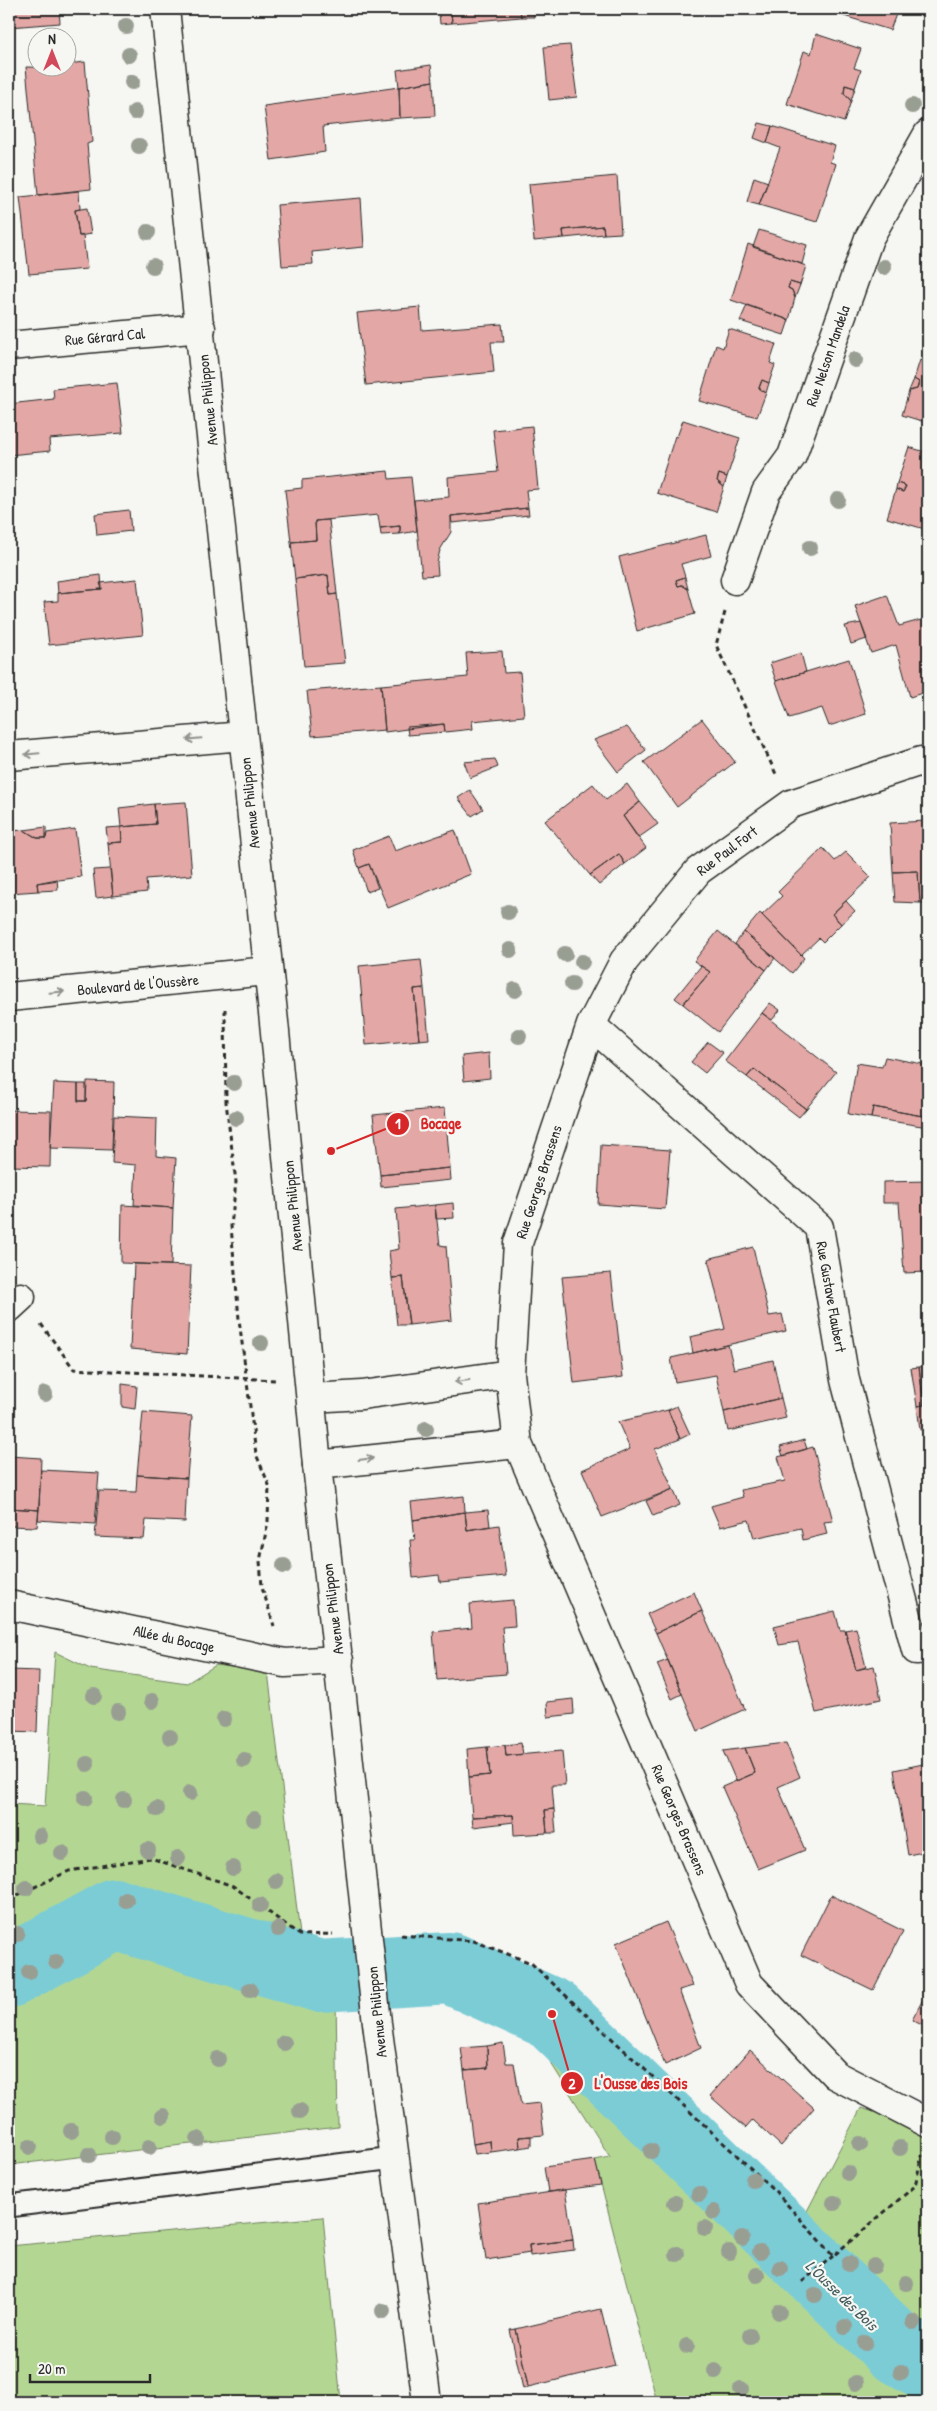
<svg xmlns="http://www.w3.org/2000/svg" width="937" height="2411" font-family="'Patrick Hand',sans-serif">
<rect width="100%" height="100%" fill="#f6f6f2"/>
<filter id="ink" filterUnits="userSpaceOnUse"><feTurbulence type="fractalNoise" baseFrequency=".02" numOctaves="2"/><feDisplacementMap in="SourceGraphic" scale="10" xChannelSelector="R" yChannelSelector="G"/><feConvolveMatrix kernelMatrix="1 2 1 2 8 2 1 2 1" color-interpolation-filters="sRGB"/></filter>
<g filter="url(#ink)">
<path fill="#b3d792" stroke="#6f815e" d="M 55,1652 L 90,1669 L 187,1683 L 216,1665 L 268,1672 L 302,1951 L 213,1917 L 158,1899 L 98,1898 L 9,1938 L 9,1804 L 45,1806 Z
M 118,1936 L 178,1947 L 304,1999 L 336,1998 L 338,2127 L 9,2165 L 9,1992 L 67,1956 Z
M 544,2052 L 578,2079 L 832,2309 L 899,2382 L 928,2398 L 928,2402 L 657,2402 L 595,2160 L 610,2157 Z
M 861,2108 L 928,2129 L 928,2344 L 799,2221 L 806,2213 Z
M 323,2217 L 341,2402 L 9,2402 L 9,2246 Z"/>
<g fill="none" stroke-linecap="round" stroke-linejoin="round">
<path stroke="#7cccd6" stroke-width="72" d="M 9,1972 L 115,1914 L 319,1976 L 450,1968 L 552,2014 L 896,2347 L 928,2365"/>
</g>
<path fill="#e3a8a5" stroke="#2b2b2b" d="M 9,9 L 59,9 L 60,23 L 9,27 Z
M 438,9 L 520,9 L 521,17 L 452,23 L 451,11 L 439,12 Z
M 520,9 L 533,9 L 534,17 L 521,17 Z
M 835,9 L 898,9 L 890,30 L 834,13 Z
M 451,11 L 452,23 L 440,24 L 439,12 Z
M 816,34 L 861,49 L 854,68 L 861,70 L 855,88 L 845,85 L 844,93 L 851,101 L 844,122 L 787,104 L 804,51 L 811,54 Z
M 570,45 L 577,97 L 549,100 L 544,47 Z
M 85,62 L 92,142 L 87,144 L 91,189 L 38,195 L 26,67 L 68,68 L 68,64 Z
M 431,65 L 433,81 L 399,87 L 397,70 Z
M 433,81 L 435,116 L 400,118 L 399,87 Z
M 845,85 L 855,88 L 851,101 L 844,93 Z
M 399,87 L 400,118 L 323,126 L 325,152 L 271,160 L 264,106 Z
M 759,123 L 772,126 L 767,143 L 754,138 Z
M 772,126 L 835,146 L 830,162 L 836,164 L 817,222 L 759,205 L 780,148 L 767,143 Z
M 617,176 L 621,233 L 604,234 L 603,226 L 563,230 L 564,238 L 534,241 L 529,184 Z
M 754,177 L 768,182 L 759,205 L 747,202 Z
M 79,191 L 80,209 L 75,210 L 79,236 L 83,236 L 87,269 L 29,274 L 20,197 Z
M 361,198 L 364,247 L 312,252 L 313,264 L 282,266 L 277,205 Z
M 87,208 L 91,234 L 79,236 L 75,210 Z
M 603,226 L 604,234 L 564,238 L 563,230 Z
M 759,230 L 807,245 L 802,264 L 753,247 Z
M 748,244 L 806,266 L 800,285 L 790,282 L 788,288 L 792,290 L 795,298 L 789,320 L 731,300 Z
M 790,282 L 800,285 L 795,298 L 792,290 L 788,288 Z
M 13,304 L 13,316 L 9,317 L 9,305 Z
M 747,305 L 789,320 L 784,335 L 740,321 Z
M 420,307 L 422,330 L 502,324 L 504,342 L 491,342 L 494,372 L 366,385 L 357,313 Z
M 729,329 L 776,344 L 770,363 L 775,365 L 769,383 L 762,380 L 759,388 L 766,393 L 757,417 L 699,401 L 716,345 L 723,348 Z
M 928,354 L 928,423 L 902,415 L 909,391 L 917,389 L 919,382 L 914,379 L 920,360 L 925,361 Z
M 914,379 L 919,382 L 917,389 L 909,391 Z
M 762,380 L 769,383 L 766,393 L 759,388 Z
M 117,383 L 123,433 L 49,439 L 50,451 L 9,455 L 9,404 L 54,399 L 53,389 Z
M 683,420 L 740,438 L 727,477 L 719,474 L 717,481 L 724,487 L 716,512 L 657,493 L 675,436 L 677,437 Z
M 532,426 L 538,489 L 526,490 L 528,508 L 451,516 L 451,532 L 440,550 L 437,563 L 438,575 L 422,576 L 414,500 L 449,497 L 448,477 L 498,472 L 493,430 Z
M 909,447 L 928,453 L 928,530 L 887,518 L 896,489 L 903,492 L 906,486 L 897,483 Z
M 388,471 L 389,479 L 411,477 L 417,531 L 400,534 L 400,526 L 380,528 L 378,515 L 315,521 L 316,540 L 291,542 L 285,490 L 302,488 L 302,480 Z
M 719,474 L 727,477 L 724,487 L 717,481 Z
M 897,483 L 906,486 L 903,492 L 896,489 Z
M 528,508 L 529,515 L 452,523 L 451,516 Z
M 129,510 L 131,531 L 97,535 L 95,514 Z
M 329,520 L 337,594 L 330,595 L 328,575 L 295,579 L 291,542 L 316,540 L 315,521 Z
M 400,526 L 400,534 L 381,535 L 380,528 Z
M 706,535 L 711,556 L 681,564 L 685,577 L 676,580 L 678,586 L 682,585 L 688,589 L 695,614 L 637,631 L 619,557 Z
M 101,575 L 102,589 L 58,593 L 57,581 Z
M 328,575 L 330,595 L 337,594 L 345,663 L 304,666 L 295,579 Z
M 685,577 L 688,589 L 682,585 L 678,586 L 676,580 Z
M 137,579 L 143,635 L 49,645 L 44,602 L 58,601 L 58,593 L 102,589 L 100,583 Z
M 887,595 L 899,626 L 928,618 L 928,691 L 910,697 L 896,645 L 871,653 L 855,606 Z
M 861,623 L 867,639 L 851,644 L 845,626 Z
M 502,651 L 504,673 L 520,672 L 524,716 L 472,721 L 473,729 L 445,732 L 444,724 L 385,732 L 381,685 L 468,677 L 466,653 Z
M 801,653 L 806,672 L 776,681 L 770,663 Z
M 849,659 L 866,714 L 829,726 L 822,708 L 789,718 L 776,681 Z
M 381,685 L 385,730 L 312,736 L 307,691 Z
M 702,719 L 735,762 L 677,807 L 644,762 Z
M 444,724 L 445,732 L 408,735 L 407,727 Z
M 627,727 L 646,750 L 618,772 L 594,740 Z
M 495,759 L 498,767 L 470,778 L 464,762 Z
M 593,784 L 606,800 L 627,784 L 640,802 L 623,816 L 646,848 L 625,864 L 619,854 L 590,875 L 545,821 Z
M 470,790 L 483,809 L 472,816 L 458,798 Z
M 186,802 L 192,875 L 146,879 L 147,892 L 113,896 L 108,843 L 122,842 L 121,827 L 156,824 L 154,804 Z
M 640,802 L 658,824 L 638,838 L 623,816 Z
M 154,804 L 156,824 L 121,827 L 119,808 Z
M 926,821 L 928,903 L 920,903 L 918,871 L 893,872 L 890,823 Z
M 46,827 L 46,838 L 37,838 L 24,830 Z
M 121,827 L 122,842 L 108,843 L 106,828 Z
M 75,829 L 81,877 L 37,883 L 38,891 L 9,893 L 9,831 L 24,830 L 37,838 L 46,838 L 47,833 Z
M 455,830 L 471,874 L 388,908 L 369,864 L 359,868 L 353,850 L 389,836 L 395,851 Z
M 823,848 L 835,861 L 846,852 L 871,877 L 832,914 L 841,924 L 823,942 L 819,938 L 801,955 L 762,915 L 782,896 L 778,892 Z
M 619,854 L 625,864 L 599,885 L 590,875 Z
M 369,864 L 378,888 L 367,892 L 359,868 Z
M 110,869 L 113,896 L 96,898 L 93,870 Z
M 918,871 L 920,903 L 895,902 L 893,872 Z
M 57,879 L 58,890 L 38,891 L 37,883 Z
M 846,901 L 855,911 L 841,924 L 832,914 Z
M 760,913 L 804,958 L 792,973 L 744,932 Z
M 718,931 L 766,970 L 718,1032 L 683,1004 L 710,972 L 694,961 Z
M 744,932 L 775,958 L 766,970 L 735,944 Z
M 421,960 L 424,988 L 414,989 L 419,1040 L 366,1045 L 359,966 Z
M 701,966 L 710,972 L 683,1004 L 675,998 Z
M 424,988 L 429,1039 L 419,1040 L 414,989 Z
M 770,1003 L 780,1010 L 772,1020 L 762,1013 Z
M 762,1013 L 836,1072 L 806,1109 L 754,1069 L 747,1077 L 725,1061 Z
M 708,1042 L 723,1053 L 705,1073 L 691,1062 Z
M 489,1053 L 490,1078 L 464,1081 L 462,1056 Z
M 885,1057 L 928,1065 L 928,1117 L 873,1107 L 871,1118 L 848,1114 L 857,1063 L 882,1067 Z
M 754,1069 L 806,1109 L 799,1117 L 747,1077 Z
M 87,1081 L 114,1082 L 112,1150 L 50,1148 L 54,1083 L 78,1084 L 78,1101 L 86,1101 Z
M 78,1084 L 86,1084 L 86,1101 L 78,1101 Z
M 873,1107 L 928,1117 L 928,1127 L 871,1118 Z
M 445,1108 L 450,1168 L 380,1175 L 373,1115 Z
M 9,1110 L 51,1111 L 50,1167 L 9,1166 Z
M 114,1116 L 157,1118 L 156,1156 L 176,1158 L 173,1208 L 134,1205 L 136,1165 L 112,1163 Z
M 601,1145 L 670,1150 L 665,1209 L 598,1204 Z
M 450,1168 L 451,1180 L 381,1187 L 380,1175 Z
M 928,1181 L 928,1272 L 904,1273 L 899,1203 L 883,1203 L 883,1182 Z
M 453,1203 L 454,1218 L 436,1219 L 435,1205 Z
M 122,1205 L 173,1208 L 171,1265 L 121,1263 Z
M 435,1205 L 440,1245 L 446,1246 L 452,1320 L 409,1325 L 403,1277 L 392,1278 L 389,1251 L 399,1249 L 396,1209 Z
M 753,1247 L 769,1316 L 782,1314 L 786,1331 L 693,1353 L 690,1337 L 725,1329 L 708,1259 Z
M 134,1264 L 191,1266 L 187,1354 L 130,1349 Z
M 611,1273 L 623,1377 L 574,1383 L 562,1277 Z
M 403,1277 L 409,1325 L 397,1325 L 392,1278 Z
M 728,1345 L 734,1369 L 773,1360 L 781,1398 L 724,1412 L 716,1375 L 675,1382 L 671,1358 Z
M 928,1366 L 928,1433 L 928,1429 L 920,1430 L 917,1406 L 924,1405 L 919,1367 Z
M 919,1367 L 924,1405 L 917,1406 L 911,1368 Z
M 122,1384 L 137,1386 L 135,1409 L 122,1407 Z
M 781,1398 L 786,1418 L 728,1431 L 724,1412 Z
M 677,1406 L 690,1434 L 680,1439 L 668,1410 Z
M 668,1410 L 680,1439 L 655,1449 L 673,1489 L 602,1517 L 582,1470 L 630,1449 L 618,1422 Z
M 143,1412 L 192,1416 L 187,1478 L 137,1475 Z
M 804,1440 L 807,1449 L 783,1456 L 780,1447 Z
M 813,1447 L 833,1521 L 824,1522 L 827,1534 L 803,1540 L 801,1528 L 754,1538 L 749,1520 L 720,1527 L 711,1506 L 743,1497 L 741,1490 L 785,1481 L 778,1457 Z
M 9,1456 L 41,1458 L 39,1510 L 9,1508 Z
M 41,1470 L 99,1473 L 95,1524 L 38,1520 Z
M 137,1475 L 187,1478 L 185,1522 L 146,1520 L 144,1539 L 95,1537 L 99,1491 L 136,1492 Z
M 673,1489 L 680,1505 L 653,1516 L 646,1501 Z
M 464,1496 L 465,1512 L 413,1520 L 411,1502 Z
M 9,1508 L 39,1510 L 37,1527 L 9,1526 Z
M 488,1510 L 490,1526 L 467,1530 L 465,1512 Z
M 465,1512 L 467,1530 L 499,1525 L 506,1576 L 440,1582 L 439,1575 L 413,1578 L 410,1540 L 415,1540 L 413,1520 Z
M 694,1592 L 702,1611 L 656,1633 L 647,1614 Z
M 513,1600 L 515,1626 L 502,1627 L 506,1674 L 437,1680 L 433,1632 L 472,1628 L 470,1604 Z
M 702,1611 L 745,1709 L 698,1731 L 656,1633 Z
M 835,1611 L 840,1630 L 845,1630 L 856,1670 L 874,1666 L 881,1699 L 816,1713 L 798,1642 L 779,1645 L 774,1626 Z
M 856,1628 L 866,1667 L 856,1670 L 845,1630 Z
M 668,1660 L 682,1694 L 672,1699 L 657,1664 Z
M 9,1670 L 39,1671 L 37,1732 L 10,1731 Z
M 573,1699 L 574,1714 L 548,1717 L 547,1702 Z
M 521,1743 L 523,1754 L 506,1756 L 505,1745 Z
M 786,1743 L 800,1777 L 778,1787 L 805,1850 L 758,1869 L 722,1787 L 755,1773 L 745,1748 Z
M 505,1745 L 506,1756 L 562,1751 L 565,1785 L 552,1785 L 554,1809 L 545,1810 L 547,1833 L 514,1835 L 513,1815 L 472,1817 L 469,1777 L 490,1775 L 487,1747 Z
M 487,1747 L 490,1775 L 469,1777 L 467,1749 Z
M 745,1748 L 755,1773 L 736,1781 L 723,1751 Z
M 928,1763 L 928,1851 L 908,1855 L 894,1770 Z
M 554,1809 L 556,1833 L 547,1833 L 545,1810 Z
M 513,1815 L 514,1822 L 473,1827 L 472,1817 Z
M 831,1895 L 903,1931 L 873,1990 L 801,1955 Z
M 666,1922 L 693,1986 L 679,1990 L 701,2048 L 665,2065 L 616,1943 Z
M 928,1990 L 928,2028 L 912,2020 Z
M 503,2043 L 506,2063 L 514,2063 L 521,2105 L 540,2103 L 544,2135 L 519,2137 L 520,2148 L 491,2152 L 490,2141 L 473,2144 L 464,2070 L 488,2068 L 487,2046 Z
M 487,2046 L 488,2068 L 464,2070 L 461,2048 Z
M 750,2050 L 814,2108 L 781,2146 L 753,2120 L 746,2128 L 710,2096 Z
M 531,2136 L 531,2146 L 520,2148 L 519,2137 Z
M 490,2141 L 491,2152 L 475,2154 L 473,2144 Z
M 595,2160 L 601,2185 L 548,2192 L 544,2167 Z
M 565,2190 L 573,2240 L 529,2245 L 530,2253 L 486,2260 L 478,2203 Z
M 573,2240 L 574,2250 L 530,2256 L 529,2245 Z
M 601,2309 L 615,2366 L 528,2387 L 516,2329 Z
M 516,2329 L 528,2387 L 523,2389 L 510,2330 Z"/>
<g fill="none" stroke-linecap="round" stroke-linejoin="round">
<g stroke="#2b2b2b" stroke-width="25">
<path id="service" d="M 9,2206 L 394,2158"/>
</g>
<g stroke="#2b2b2b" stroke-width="31">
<path id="minor" d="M 9,346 L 201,328
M 735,580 L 766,492 L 792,456 L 869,238 L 928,134
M 928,763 L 921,761 L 791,804 L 698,871 L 624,961 L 591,1025 L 518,1243 L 510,1374 L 518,1444 L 749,1984 L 835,2075 L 928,2123
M 591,1025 L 819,1227 L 845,1380 L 916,1650 L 928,1649
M 9,1308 L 21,1297
M 312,1398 L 362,1395 L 510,1374
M 317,1465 L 518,1444
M 9,1605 L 285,1663 L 339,1660"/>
</g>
<g stroke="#2b2b2b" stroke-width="31">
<path id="tertiary" d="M 165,9 L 274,1022 L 317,1465 L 377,2023 L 427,2402
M 9,756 L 243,736
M 9,997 L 267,971"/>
</g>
<path stroke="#2b2b2b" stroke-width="3" stroke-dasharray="5 4" stroke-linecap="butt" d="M 725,612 L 716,645 L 776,774
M 225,1009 L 226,1102 L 236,1182 L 231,1226 L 239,1319 L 256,1454 L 269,1485 L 268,1522 L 260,1561 L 262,1587 L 274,1626
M 41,1324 L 74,1369 L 275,1380
M 9,1899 L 69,1871 L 151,1858 L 233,1886 L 300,1935 L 333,1934
M 401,1935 L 474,1941 L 531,1963 L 776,2192 L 833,2256 L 915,2186 L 922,2155
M 802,2282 L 833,2256"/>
<use href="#service" stroke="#f6f6f2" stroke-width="21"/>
<use href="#minor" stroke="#f6f6f2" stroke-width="28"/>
<use href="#tertiary" stroke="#f6f6f2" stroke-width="28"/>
</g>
<g fill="#999e93">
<circle cx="126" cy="26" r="8"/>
<circle cx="129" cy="55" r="8"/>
<circle cx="132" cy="82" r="8"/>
<circle cx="912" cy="106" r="8"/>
<circle cx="135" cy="112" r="8"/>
<circle cx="139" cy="146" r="8"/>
<circle cx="148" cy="232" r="8"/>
<circle cx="153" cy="266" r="8"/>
<circle cx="884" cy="267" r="8"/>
<circle cx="855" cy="360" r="8"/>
<circle cx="838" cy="500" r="8"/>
<circle cx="810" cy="548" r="8"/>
<circle cx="508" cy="912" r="8"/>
<circle cx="510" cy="950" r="8"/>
<circle cx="565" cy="954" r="8"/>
<circle cx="582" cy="962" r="8"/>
<circle cx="572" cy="984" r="8"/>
<circle cx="515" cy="990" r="8"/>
<circle cx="519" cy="1036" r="8"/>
<circle cx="234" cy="1083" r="8"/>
<circle cx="236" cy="1118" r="8"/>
<circle cx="261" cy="1343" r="8"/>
<circle cx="45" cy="1394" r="8"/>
<circle cx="426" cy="1429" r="8"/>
<circle cx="284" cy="1566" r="8"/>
<circle cx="94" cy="1696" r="8"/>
<circle cx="152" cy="1701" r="8"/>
<circle cx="118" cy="1712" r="8"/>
<circle cx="224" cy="1719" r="8"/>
<circle cx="170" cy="1737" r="8"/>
<circle cx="244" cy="1760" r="8"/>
<circle cx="87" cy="1764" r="8"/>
<circle cx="190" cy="1793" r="8"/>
<circle cx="85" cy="1798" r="8"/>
<circle cx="124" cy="1800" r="8"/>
<circle cx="157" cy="1809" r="8"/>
<circle cx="254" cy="1819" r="8"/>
<circle cx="40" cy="1836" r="8"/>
<circle cx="148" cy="1850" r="8"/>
<circle cx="62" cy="1853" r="8"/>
<circle cx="178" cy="1858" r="8"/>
<circle cx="233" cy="1868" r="8"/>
<circle cx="276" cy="1881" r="8"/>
<circle cx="26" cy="1888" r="8"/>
<circle cx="126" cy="1900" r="8"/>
<circle cx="260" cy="1905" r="8"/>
<circle cx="278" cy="1929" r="8"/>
<circle cx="17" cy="1934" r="8"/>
<circle cx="56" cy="1962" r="8"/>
<circle cx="29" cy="1972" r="8"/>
<circle cx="250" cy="1990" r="8"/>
<circle cx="284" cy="2043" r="8"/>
<circle cx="218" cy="2059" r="8"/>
<circle cx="300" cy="2111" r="8"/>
<circle cx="163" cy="2116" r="8"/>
<circle cx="71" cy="2131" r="8"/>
<circle cx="112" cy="2137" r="8"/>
<circle cx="198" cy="2139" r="8"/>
<circle cx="860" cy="2144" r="8"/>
<circle cx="30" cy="2147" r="8"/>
<circle cx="149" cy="2147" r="8"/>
<circle cx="900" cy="2148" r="8"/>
<circle cx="651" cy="2151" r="8"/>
<circle cx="89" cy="2155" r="8"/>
<circle cx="848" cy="2173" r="8"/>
<circle cx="753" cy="2180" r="8"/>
<circle cx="699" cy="2194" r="8"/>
<circle cx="675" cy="2203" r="8"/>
<circle cx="834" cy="2203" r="8"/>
<circle cx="714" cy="2212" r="8"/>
<circle cx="705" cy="2228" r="8"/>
<circle cx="742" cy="2238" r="8"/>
<circle cx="729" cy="2252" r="8"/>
<circle cx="760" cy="2252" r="8"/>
<circle cx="677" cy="2254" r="8"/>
<circle cx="849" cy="2264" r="8"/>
<circle cx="874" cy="2266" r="8"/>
<circle cx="780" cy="2268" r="8"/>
<circle cx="757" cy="2275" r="8"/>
<circle cx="906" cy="2283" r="8"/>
<circle cx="815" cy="2295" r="8"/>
<circle cx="383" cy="2311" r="8"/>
<circle cx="779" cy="2312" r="8"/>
<circle cx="913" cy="2322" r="8"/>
<circle cx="845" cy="2327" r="8"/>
<circle cx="750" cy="2336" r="8"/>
<circle cx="865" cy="2343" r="8"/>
<circle cx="687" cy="2346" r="8"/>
<circle cx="715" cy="2371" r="8"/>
<circle cx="901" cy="2372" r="8"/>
<circle cx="856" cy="2383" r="8"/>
<circle cx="741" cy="2389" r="8"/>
</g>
<defs><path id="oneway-shaft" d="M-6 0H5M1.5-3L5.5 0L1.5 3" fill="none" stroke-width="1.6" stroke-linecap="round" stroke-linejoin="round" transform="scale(1.25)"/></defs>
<g stroke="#90908e">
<use href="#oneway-shaft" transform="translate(194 739) rotate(175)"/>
<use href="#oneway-shaft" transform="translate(32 754) rotate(175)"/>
<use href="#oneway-shaft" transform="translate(57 992) rotate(-5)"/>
<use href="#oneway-shaft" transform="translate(462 1381) rotate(172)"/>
<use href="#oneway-shaft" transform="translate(366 1459) rotate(-7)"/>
</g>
</g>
<g text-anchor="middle" stroke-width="4.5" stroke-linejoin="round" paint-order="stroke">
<g font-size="15" fill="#2b2b2b" stroke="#f6f6f2">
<text transform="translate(105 337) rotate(-5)" y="5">Rue Gérard Cal</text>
<text transform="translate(828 356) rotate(-71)" y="5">Rue Nelson Mandela</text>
<text transform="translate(208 400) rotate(-96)" y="5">Avenue Philippon</text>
<text transform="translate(250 803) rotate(-96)" y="5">Avenue Philippon</text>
<text transform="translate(727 851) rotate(-37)" y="5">Rue Paul Fort</text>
<text transform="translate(138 985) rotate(-5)" y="5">Boulevard de l'Oussère</text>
<text transform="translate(539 1182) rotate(-72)" y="5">Rue Georges Brassens</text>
<text transform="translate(293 1206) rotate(-96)" y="5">Avenue Philippon</text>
<text transform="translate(831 1297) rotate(80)" y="5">Rue Gustave Flaubert</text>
<text transform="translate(333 1609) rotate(-97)" y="5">Avenue Philippon</text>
<text transform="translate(174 1639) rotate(12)" y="5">Allée du Bocage</text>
<text transform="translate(679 1820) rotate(67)" y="5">Rue Georges Brassens</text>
<text transform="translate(377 2012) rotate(-96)" y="5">Avenue Philippon</text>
</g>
<g font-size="16" font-style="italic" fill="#435b5e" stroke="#f6f6f2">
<text transform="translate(842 2295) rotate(44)" y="6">L'Ousse des Bois</text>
</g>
</g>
<path fill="none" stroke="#d62828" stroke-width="2" d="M331 1151L398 1124M552 2014L572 2083"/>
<g fill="#d62828" stroke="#f6f6f2" stroke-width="2">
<circle cx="331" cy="1151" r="5"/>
<circle cx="552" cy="2014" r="5"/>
<circle cx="398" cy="1124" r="12"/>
<circle cx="572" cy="2083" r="12"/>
</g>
<g font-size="15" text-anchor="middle" font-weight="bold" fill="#fff">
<text x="398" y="1129">1</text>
<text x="572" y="2089">2</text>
</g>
<g font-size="16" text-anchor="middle" font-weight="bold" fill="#d62828" stroke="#f6f6f2" stroke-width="4.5" stroke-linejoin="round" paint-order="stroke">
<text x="441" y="1129">Bocage</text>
<text x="641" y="2089">L'Ousse des Bois</text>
</g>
<rect width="937" height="2411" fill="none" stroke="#f6f6f2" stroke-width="30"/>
<rect x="15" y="15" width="907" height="2381" fill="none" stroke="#2b2b2b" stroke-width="2" filter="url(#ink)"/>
<g transform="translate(52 52)"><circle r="24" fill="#f6f6f2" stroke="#a5a5a2"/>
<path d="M0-4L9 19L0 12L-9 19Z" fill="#d1495b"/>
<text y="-8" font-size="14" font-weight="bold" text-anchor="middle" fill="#2b2b2b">N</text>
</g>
<path d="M30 2374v8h120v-8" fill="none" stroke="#2b2b2b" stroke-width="2.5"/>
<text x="38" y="2374" font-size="15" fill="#2b2b2b" stroke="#f6f6f2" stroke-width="4" paint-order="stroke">20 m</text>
</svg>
